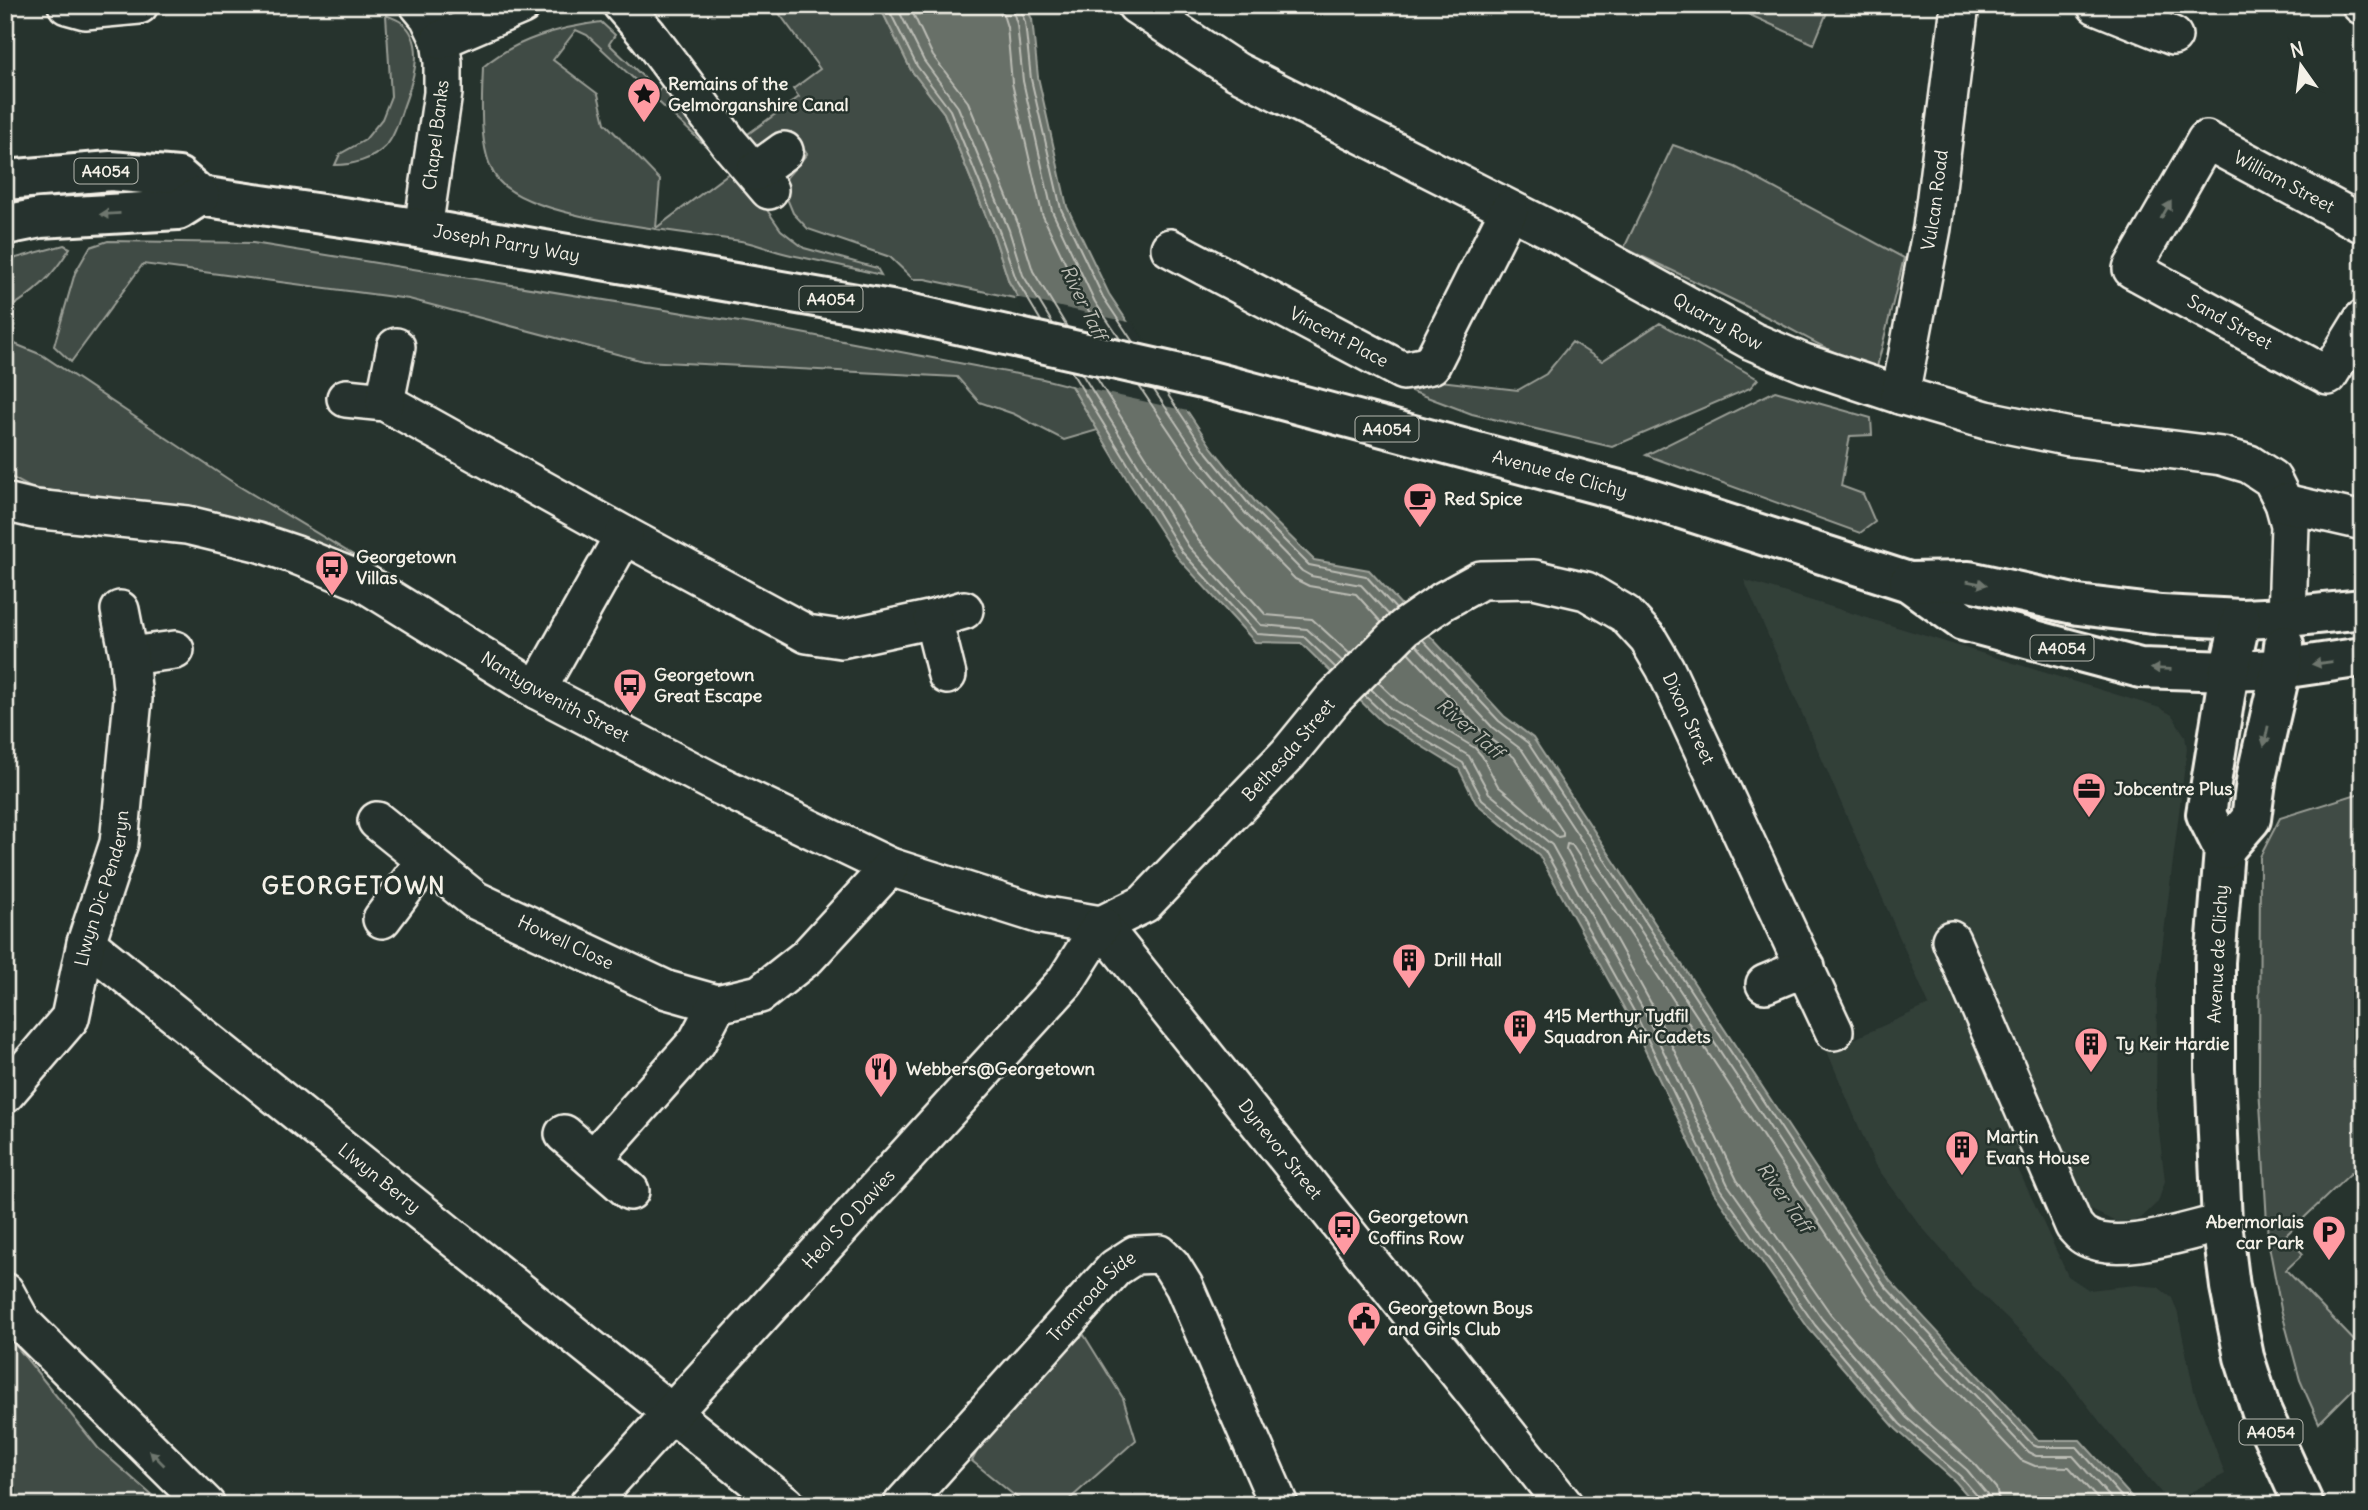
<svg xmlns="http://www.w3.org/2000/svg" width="2368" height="1510" font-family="Delius,sans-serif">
<rect width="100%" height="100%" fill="#26332d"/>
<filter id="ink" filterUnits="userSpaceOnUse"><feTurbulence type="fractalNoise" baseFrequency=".0143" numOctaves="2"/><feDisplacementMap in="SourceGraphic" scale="14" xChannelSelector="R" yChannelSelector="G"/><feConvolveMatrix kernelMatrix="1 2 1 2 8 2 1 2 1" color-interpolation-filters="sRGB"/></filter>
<g filter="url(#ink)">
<path fill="#333f39" d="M 1744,580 L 2160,708 L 2172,715 L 2185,736 L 2187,748 L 2157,989 L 2156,1107 L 2165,1181 L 2158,1202 L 2142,1217 L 2134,1221 L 2116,1222 L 2087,1208 L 1963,930 L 1931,944 L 2018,1148 L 2013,1158 L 2068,1276 L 2089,1290 L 2135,1285 L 2158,1287 L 2172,1298 L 2178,1314 L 2194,1391 L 2225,1474 L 2170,1503 L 2100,1422 L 2062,1372 L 1973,1286 L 1920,1225 L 1875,1165 L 1827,1051 L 1929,1005 Z"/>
<path fill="#414b45" stroke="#9a9e96" stroke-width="2" d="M 773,5 L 875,5 L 884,15 L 911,70 L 944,113 L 994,236 L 1009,282 L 1019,299 L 925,279 L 913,279 L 890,257 L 808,229 L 793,213 L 783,189 L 787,177 L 807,154 L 791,132 L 753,156 L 741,139 L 799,97 L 793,89 L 820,69 Z
M 1728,5 L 1830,5 L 1814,44 Z
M 386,15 C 391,17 397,19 401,22 C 428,42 412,83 403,108 C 399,120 394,138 385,147 C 372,160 352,165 335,165 L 340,154 L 365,140 L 382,119 L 391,96 Z
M 601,22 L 615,35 L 609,44 L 658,91 L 669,80 L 724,163 L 587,35 L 576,30 L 553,60 L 598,94 L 605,123 L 660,180 L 656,228 L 737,167 L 781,230 L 804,248 L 877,268 L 881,275 C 850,267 818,261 787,254 C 773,251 760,245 746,242 C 690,231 536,222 499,181 C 477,155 482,100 483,67 C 514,40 561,27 601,22 Z
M 1673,145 L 1735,167 L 1904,258 L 1877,367 C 1841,359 1811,340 1779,323 C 1728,297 1676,272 1624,248 Z
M 108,241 L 253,243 L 764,326 L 1043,379 L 1071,386 L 1098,430 L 1064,440 L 1014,414 L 979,402 L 957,377 L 643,361 L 409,299 L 143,264 L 71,362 L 54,346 L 75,273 L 90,247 Z
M 64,245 L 70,248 C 52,277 34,294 5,311 L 5,261 Z
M 1660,323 L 1758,379 L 1750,388 L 1612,447 L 1472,414 L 1411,391 L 1440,381 L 1518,390 L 1546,374 L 1572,342 L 1602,361 Z
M 5,340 L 42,355 L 237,485 L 358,558 L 356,562 L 303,541 L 211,512 L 31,488 L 5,474 Z
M 1775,391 L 1871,418 L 1872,435 L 1850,436 L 1841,486 L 1863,494 L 1875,522 L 1860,533 L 1646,455 Z
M 2363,792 L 2363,1184 L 2351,1173 L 2286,1235 L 2303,1254 L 2286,1270 L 2363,1350 L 2363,1379 L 2319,1423 L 2300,1380 L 2281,1309 L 2268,1240 L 2259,1086 L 2260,857 L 2280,818 Z
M 5,1332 L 98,1448 L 163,1505 L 5,1505 Z
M 1084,1335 L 1123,1398 L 1136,1440 L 1063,1505 L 1026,1505 L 972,1461 L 987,1432 L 1065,1345 Z"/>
<path fill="#676f68" stroke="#9fa39b" stroke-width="2" d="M 875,5 L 1025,5 L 1032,19 L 1038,77 L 1067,207 L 1109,294 L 1212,448 L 1257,504 L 1314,560 L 1369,570 L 1504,716 L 1533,738 L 1890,1281 L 2038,1440 L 2080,1440 L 2139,1505 L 1976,1505 L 1955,1481 L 1896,1429 L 1809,1329 L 1714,1193 L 1629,1017 L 1539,855 L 1476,803 L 1459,769 L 1382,722 L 1301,643 L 1255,642 L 1177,557 L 1131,486 L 1009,282 L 994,236 L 944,113 L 911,70 L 884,15 Z"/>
<path fill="#26332d" d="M 1015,297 L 1133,323 L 1192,412 L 1066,384 Z"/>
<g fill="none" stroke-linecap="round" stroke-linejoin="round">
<path stroke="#bcbdb5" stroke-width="2" d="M 884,5 L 890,12 L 917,66 L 950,110 L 1000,233 L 1016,279 L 1041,321
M 896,5 L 924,61 L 958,107 L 1009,230 L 1023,275 L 1053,324
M 909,5 L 933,56 L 968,102 L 1019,226 L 1033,271 L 1067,327
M 1000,5 L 1007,27 L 1012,83 L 1042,214 L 1085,305 L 1105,336
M 1011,5 L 1017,24 L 1023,81 L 1052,211 L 1095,302 L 1120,339
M 1019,5 L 1025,22 L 1031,79 L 1061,209 L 1103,297 L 1133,342
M 1071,371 L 1182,552 L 1257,634 L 1304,637 L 1336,668
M 1082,374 L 1189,547 L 1261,625 L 1307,629 L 1342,661
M 1096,377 L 1198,540 L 1266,615 L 1312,619 L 1350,654
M 1139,386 L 1192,465 L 1238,521 L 1295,579 L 1309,586 L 1356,594 L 1381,622
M 1154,390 L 1200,459 L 1246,514 L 1302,571 L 1311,576 L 1361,585 L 1389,615
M 1166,392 L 1207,453 L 1252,508 L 1309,565 L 1366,576 L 1396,609
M 1423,640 L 1499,721 L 1528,743 L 1884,1285 L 2033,1445 L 2038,1447 L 2077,1447 L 2129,1505
M 1416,645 L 1493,728 L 1522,750 L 1877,1290 L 2028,1452 L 2036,1456 L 2073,1456 L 2117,1505
M 1378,682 L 1399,702 L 1475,748 L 1482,756 L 1498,786 L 1558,837 L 1563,836 L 1563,832 L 1514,757 L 1485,735 L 1408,652
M 1371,689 L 1392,710 L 1469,756 L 1489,793 L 1552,845 L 1643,1009 L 1728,1185 L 1822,1319 L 1907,1418 L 1967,1470 L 1987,1494 L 1990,1505
M 1365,696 L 1387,717 L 1463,763 L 1482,799 L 1545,851 L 1635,1013 L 1720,1189 L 1815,1325 L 1900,1424 L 1960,1476 L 1979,1498 L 1981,1505
M 2000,1505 L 1996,1488 L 1975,1464 L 1914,1410 L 1830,1313 L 1737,1180 L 1652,1005 L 1566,849 L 1567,844 L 1572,845 L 1868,1297 L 2021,1460 L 2035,1466 L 2069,1467 L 2103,1505"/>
<g stroke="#f4f1e8" stroke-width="42">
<g id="street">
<path d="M 67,5 L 85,10 L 139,5"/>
<path d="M 419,5 L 429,17 L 440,40 L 443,62 L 443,93 L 423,229"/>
<path d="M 622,5 L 648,35 L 729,143 L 769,190"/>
<path id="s1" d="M 1136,5 L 1236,71 L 1549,229 L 1752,341 L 1804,363 L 1900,395 L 1986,420 L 2070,437 L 2222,456 L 2249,464 L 2272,479 L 2284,503 L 2290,525 L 2287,617"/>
<path d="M 2096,5 L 2173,36"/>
<path d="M 2361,5 L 2363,6"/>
<path d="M 440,40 L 522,5"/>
<path d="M 755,172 L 784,151"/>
<path id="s2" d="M 2363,224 L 2206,140 L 2132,269 L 2328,376 L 2363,319"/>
<path id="s3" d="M 1170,248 L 1403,371 L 1431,365 L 1509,210"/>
<path id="s4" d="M 1900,395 L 1932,228 L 1960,5"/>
<path d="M 346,398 L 385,402 L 624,535 L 807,634 L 841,639 L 933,619 L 964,610"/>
<path d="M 385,402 L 396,347"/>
<path id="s5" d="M 5,502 L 34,509 L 187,525 L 257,542 L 296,555 L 361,581 L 537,690 L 721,786 L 890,867 L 1041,915 L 1101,925"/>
<path d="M 2284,503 L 2363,521"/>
<path d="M 933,619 L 947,675"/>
<path d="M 129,656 L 175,650"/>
<path d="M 537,690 L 624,535"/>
<path id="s6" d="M 377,821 L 475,900 L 667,990 L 717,1004 L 760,994 L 807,957 L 890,867"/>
<path d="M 382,919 L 426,860"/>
<path id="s7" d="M 1101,925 L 1144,904 L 1288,754 L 1333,699 L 1404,628 L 1443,601 L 1481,580 L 1534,579 L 1586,591 L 1625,614 L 1648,639 L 1665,668 L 1834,1031"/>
<path id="s8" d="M 1101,925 L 1564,1505"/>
<path d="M 1951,940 L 2074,1226 C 2078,1230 2081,1235 2086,1237 C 2119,1255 2186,1231 2222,1223"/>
<path id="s9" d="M 86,943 L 786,1505"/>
<path d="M 1765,984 L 1806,967"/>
<path id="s10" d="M 5,1094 L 70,1018 L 86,943 L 119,843 L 133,699 L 129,656 L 120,610"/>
<path d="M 564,1134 L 630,1191"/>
<path d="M 593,1159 L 697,1042 L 717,1004"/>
<path d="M 5,1292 L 22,1323 L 206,1505"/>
<path id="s11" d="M 588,1505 L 1065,982 L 1101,925"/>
<path id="s12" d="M 902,1505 L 1115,1268 L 1135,1255 L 1160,1254 L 1171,1265 L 1184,1286 L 1279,1505"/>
</g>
</g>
<g stroke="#f4f1e8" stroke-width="44">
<g id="primary">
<path id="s13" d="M 5,180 L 111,171 L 178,177 L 200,196 L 423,229 L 908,313 L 1207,380 L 1638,495 L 1909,582 L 1963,621 L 2140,668 L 2229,671 L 2281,669 L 2363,657"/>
<path d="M 5,225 L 40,218 L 178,210 L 200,196"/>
<path d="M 1909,582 L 1969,581 L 2078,605 L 2161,615 L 2241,619 L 2287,617 L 2363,609"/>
<path d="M 2241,619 L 2229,671 L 2206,814 L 2224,850 L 2215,962 L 2215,1069 L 2222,1223 L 2230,1287 L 2244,1357 L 2261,1410 L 2304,1505"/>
<path d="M 2224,850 L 2251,819 L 2257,774 L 2281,669 L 2284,645"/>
</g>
</g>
<use href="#street" stroke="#26332d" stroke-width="37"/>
<use href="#primary" stroke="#26332d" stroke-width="38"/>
</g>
<defs><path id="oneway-solid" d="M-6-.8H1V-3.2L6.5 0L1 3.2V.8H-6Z" transform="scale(1.75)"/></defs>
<g fill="#6e766e">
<use href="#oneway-solid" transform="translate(2166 210) rotate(-60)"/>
<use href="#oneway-solid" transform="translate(110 214) rotate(177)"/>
<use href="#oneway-solid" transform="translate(1977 583) rotate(10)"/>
<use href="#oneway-solid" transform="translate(2322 663) rotate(172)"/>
<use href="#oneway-solid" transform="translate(2161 669) rotate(-178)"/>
<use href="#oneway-solid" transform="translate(2266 736) rotate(102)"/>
<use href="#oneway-solid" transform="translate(157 1458) rotate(-135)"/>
</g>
</g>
<defs>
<g id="sight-pin" transform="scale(1.75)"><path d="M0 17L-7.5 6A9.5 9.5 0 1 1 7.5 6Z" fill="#ff9aa2" stroke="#26332d"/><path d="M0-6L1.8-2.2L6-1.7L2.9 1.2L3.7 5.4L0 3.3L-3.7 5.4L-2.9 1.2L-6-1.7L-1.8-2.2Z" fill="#111"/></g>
<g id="cafe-pin" transform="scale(1.75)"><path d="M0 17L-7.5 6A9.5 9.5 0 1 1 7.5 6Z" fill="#ff9aa2" stroke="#26332d"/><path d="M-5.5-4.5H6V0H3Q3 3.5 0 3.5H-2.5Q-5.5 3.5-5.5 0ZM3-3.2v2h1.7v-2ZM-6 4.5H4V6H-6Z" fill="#111"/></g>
<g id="bus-pin" transform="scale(1.75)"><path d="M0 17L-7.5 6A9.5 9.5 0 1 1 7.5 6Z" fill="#ff9aa2" stroke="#26332d"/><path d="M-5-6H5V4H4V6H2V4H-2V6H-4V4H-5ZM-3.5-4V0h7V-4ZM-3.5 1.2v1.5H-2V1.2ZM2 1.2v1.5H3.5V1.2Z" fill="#111"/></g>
<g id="office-pin" transform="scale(1.75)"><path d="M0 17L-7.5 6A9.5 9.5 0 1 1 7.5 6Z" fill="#ff9aa2" stroke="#26332d"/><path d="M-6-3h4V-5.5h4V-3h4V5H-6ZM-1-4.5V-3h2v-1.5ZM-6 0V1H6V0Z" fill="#111"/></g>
<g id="building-pin" transform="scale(1.75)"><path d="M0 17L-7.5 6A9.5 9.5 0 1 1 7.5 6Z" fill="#ff9aa2" stroke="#26332d"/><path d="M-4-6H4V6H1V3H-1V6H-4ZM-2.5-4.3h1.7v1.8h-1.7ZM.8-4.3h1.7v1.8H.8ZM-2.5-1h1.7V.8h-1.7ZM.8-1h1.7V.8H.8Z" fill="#111"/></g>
<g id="restaurant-pin" transform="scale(1.75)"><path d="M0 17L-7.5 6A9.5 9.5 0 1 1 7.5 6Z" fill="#ff9aa2" stroke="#26332d"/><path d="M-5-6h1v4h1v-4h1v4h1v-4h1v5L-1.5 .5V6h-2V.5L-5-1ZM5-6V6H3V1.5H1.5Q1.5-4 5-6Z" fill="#111"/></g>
<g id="parking-pin" transform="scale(1.75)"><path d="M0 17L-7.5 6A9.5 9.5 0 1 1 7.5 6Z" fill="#ff9aa2" stroke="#26332d"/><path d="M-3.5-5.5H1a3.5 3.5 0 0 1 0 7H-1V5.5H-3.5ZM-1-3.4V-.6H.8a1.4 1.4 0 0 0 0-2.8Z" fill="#111"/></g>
<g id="civic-pin" transform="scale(1.75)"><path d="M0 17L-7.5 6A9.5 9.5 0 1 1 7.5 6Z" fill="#ff9aa2" stroke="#26332d"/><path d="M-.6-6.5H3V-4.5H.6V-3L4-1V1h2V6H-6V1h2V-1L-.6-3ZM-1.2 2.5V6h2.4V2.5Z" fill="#111"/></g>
</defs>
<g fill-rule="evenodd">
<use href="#sight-pin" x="644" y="94"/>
<use href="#cafe-pin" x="1420" y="499"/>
<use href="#bus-pin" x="332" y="567"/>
<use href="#bus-pin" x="630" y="685"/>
<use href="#office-pin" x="2089" y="789"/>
<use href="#building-pin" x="1409" y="960"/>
<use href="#building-pin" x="1520" y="1026"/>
<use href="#building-pin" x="2091" y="1044"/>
<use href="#restaurant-pin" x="881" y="1069"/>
<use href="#building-pin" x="1962" y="1147"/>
<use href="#bus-pin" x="1344" y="1227"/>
<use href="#parking-pin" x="2329" y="1232"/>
<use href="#civic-pin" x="1364" y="1318"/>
</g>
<g text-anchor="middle" stroke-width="5" stroke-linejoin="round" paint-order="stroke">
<g fill="#26332d" stroke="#b6b8b0" stroke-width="2">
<rect x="74.5" y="158.5" width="63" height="25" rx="5"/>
<rect x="799.5" y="286.5" width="63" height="25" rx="5"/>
<rect x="1355.5" y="416.5" width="63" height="25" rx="5"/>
<rect x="2030.5" y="635.5" width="63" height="25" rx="5"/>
<rect x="2239.5" y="1419.5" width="63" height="25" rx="5"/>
</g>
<g font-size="16" font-weight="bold" fill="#f4f1e8">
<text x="106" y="177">A4054</text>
<text x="831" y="305">A4054</text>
<text x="1387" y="435">A4054</text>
<text x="2062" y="654">A4054</text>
<text x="2271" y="1438">A4054</text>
</g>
<g font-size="18" font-weight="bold" fill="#f4f1e8" stroke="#26332d" text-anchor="start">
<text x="668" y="90">Remains of the<tspan x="668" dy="21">Gelmorganshire Canal</tspan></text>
<text x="1444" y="505">Red Spice</text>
<text x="356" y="563">Georgetown<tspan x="356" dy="21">Villas</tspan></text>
<text x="654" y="681">Georgetown<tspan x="654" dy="21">Great Escape</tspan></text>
<text x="2114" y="795">Jobcentre Plus</text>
<text x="1434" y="966">Drill Hall</text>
<text x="1544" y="1022">415 Merthyr Tydfil<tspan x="1544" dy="21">Squadron Air Cadets</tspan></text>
<text x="2116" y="1050">Ty Keir Hardie</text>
<text x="906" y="1075">Webbers@Georgetown</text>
<text x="1986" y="1143">Martin<tspan x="1986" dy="21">Evans House</tspan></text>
<text x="1368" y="1223">Georgetown<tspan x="1368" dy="21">Coffins Row</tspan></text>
<text x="2304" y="1228" text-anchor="end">Abermorlais<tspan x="2304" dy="21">car Park</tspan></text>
<text x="1388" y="1314">Georgetown Boys<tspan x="1388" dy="21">and Girls Club</tspan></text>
</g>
<g font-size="18" fill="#f4f1e8" stroke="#26332d">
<text transform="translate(436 135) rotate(-83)" y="6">Chapel Banks</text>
<text transform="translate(2284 182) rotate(28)" y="6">William Street</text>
<text dy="6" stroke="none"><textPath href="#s4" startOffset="198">Vulcan Road</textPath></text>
<text dy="6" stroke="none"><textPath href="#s13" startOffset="513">Joseph Parry Way</textPath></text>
<text dy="6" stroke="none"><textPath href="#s1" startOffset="663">Quarry Row</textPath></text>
<text dy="6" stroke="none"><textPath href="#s2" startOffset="438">Sand Street</textPath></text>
<text dy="6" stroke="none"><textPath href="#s3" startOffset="191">Vincent Place</textPath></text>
<text dy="6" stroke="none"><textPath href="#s13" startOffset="1592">Avenue de Clichy</textPath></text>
<text dy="6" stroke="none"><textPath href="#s5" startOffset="593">Nantygwenith Street</textPath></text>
<text dy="6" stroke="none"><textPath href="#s7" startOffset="793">Dixon Street</textPath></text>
<text dy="6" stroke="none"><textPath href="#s7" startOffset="259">Bethesda Street</textPath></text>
<text dy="6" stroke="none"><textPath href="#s10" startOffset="234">Llwyn Dic Penderyn</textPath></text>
<text dy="6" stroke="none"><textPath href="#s6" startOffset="226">Howell Close</textPath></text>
<text transform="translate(2218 954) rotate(-87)" y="6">Avenue de Clichy</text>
<text dy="6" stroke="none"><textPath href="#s8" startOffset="287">Dynevor Street</textPath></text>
<text dy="6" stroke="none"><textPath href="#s9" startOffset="376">Llwyn Berry</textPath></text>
<text dy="6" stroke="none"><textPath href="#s11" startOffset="387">Heol S O Davies</textPath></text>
<text dy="6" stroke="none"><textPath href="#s12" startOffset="282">Tramroad Side</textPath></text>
</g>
<g font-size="19" font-style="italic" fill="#bcbdb5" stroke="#26332d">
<text transform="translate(1084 302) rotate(64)" y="7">River Taff</text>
<text transform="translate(1470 728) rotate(41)" y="7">River Taff</text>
<text transform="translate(1785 1197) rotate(55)" y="7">River Taff</text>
</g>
<g font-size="24" font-weight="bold" letter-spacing="2" fill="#f4f1e8" stroke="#26332d">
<text x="354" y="894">GEORGETOWN</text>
</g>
</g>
<rect width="2368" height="1510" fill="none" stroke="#26332d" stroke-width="28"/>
<rect x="14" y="14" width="2340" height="1482" fill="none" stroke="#f4f1e8" stroke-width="2.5" filter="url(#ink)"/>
<g transform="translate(2301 66) rotate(346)" stroke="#26332d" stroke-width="5" paint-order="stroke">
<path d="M0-5L12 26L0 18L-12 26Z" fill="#f4f1e8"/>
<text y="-10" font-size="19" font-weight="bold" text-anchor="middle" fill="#f4f1e8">N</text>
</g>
</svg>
